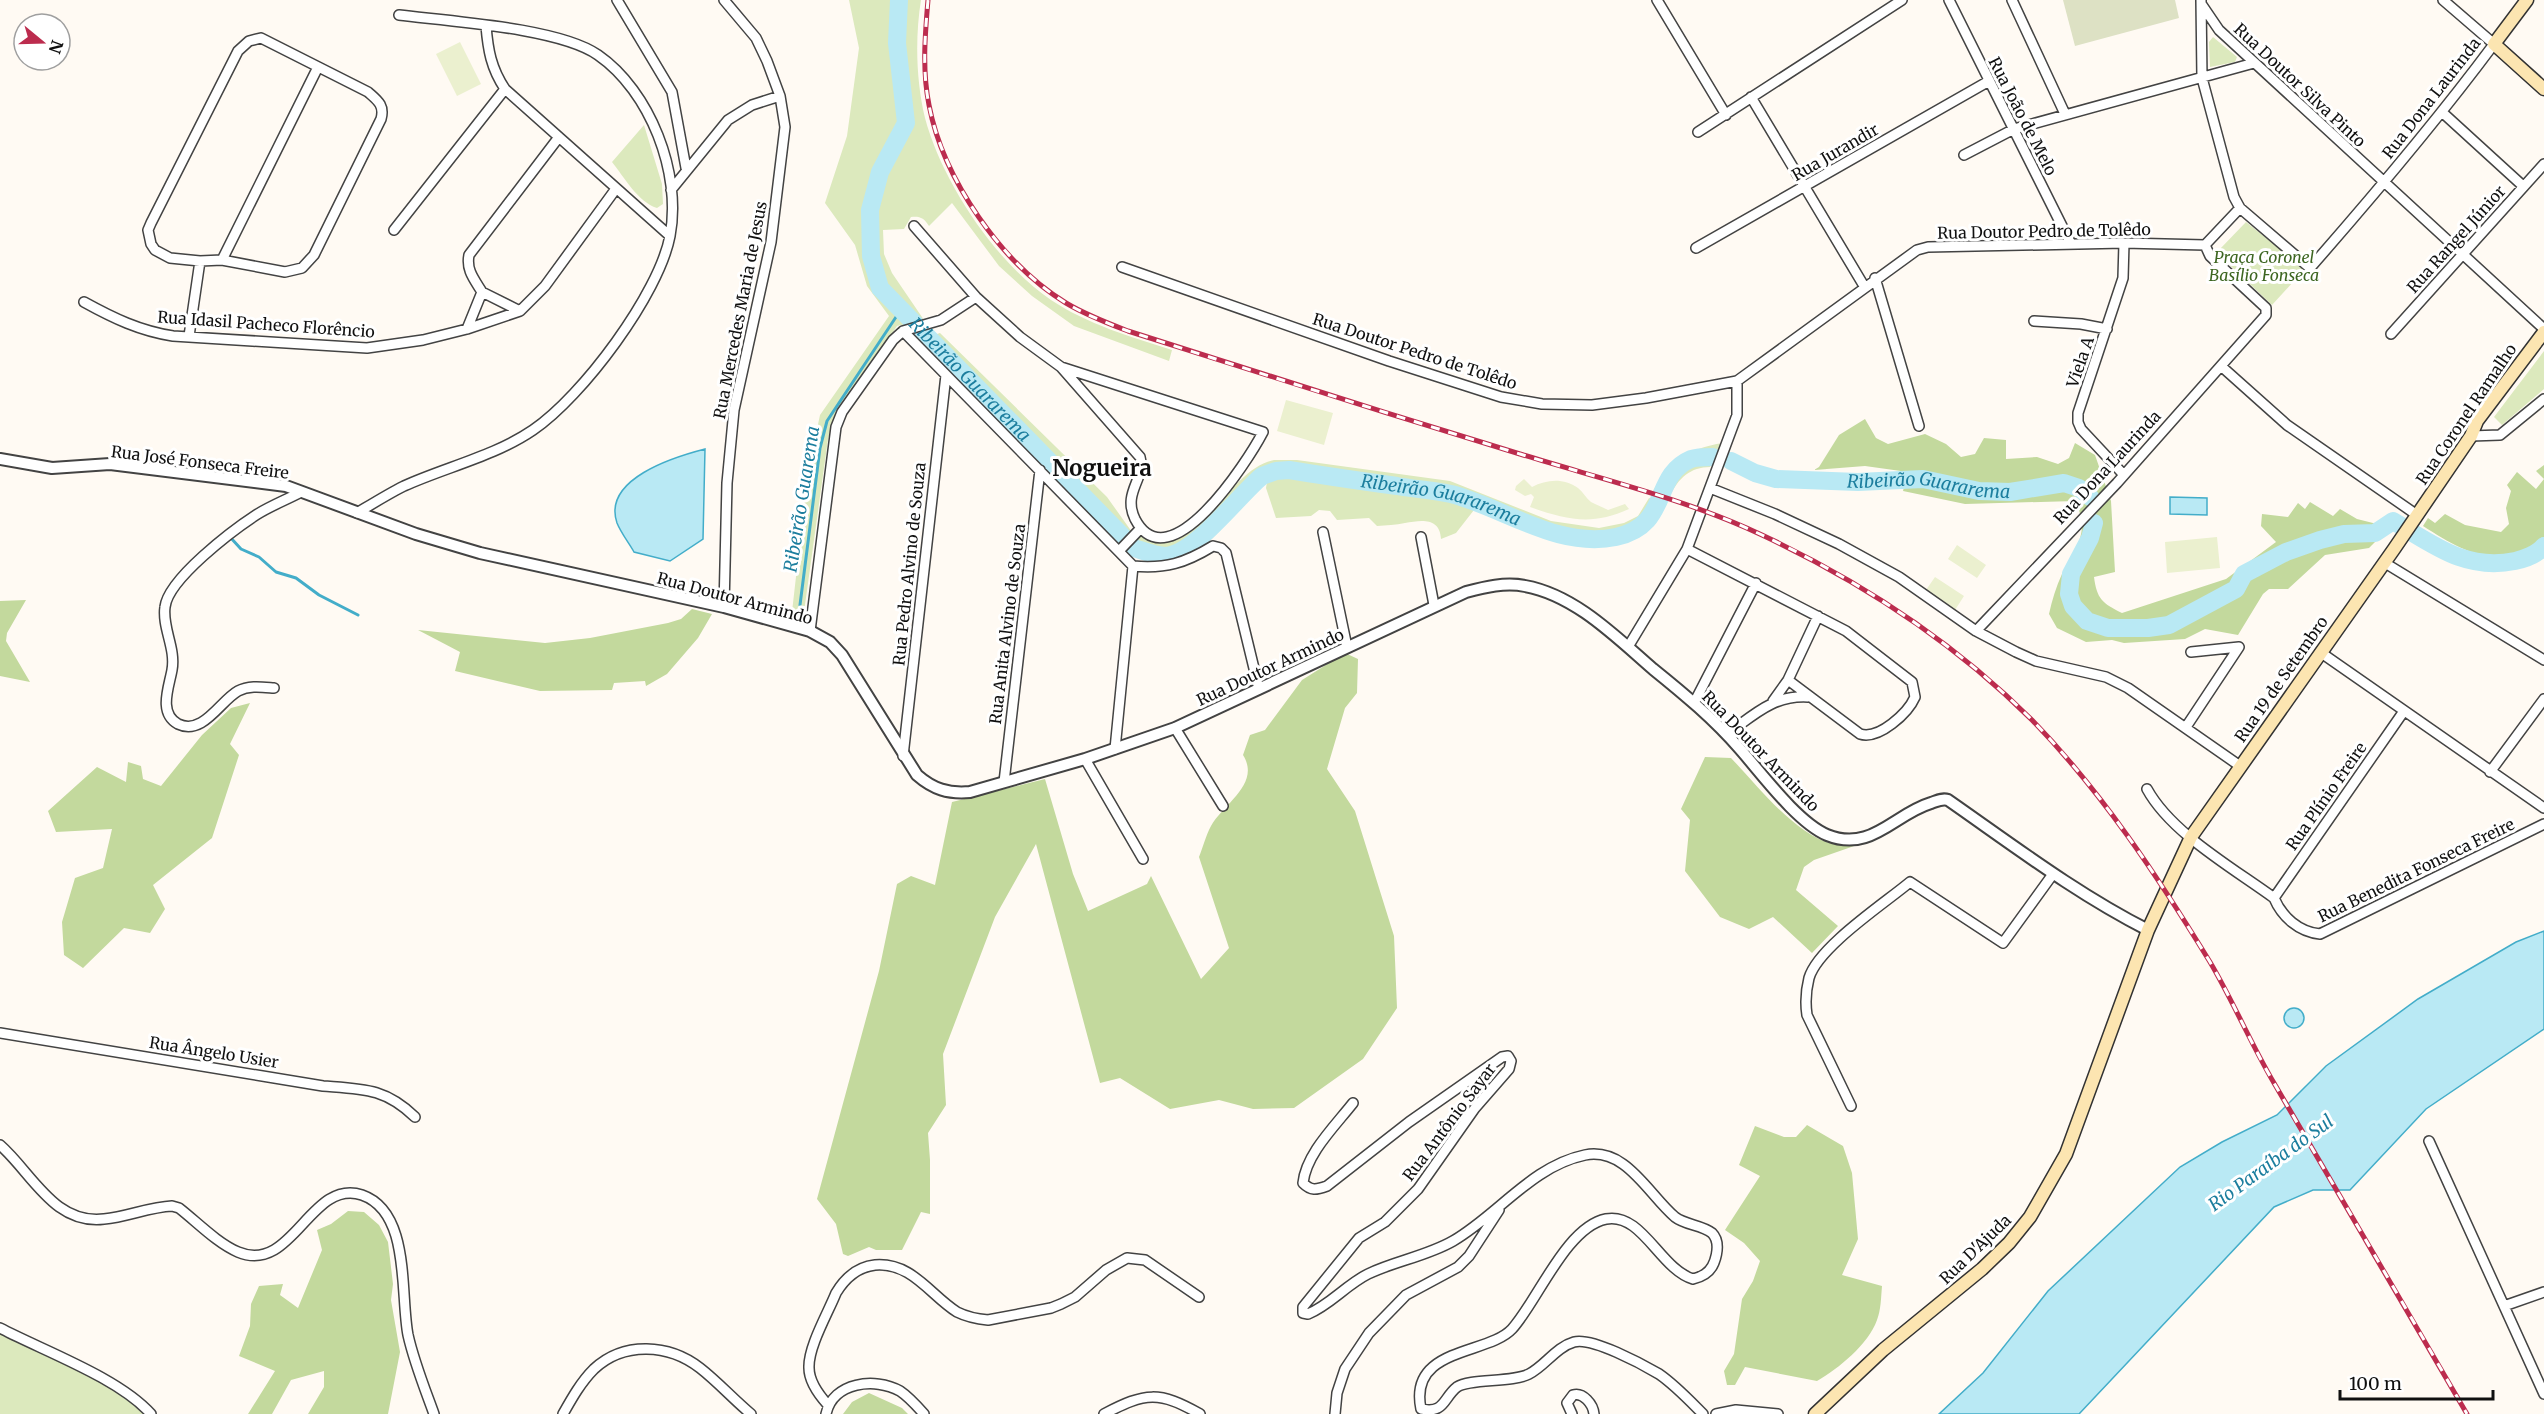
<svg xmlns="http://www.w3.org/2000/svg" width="2544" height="1414" font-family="Merriweather,serif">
<rect width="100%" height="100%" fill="#fffaf3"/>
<path fill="#dce9bd" d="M 849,0 L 921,0 C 915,37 916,81 925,118 C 942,182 996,263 1051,300 C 1087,324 1131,337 1172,350 L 1169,361 L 1074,326 L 1032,296 L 999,266 L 952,203 L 929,226 C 924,218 920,216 911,217 L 904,229 L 883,230 L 884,254 L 892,273 L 924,320 L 897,326 L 833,420 L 828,439 L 804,612 L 792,612 L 808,471 L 820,415 L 889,316 L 867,286 L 855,245 L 825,203 L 847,136 L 859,48 Z
M 2213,37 L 2237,57 L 2235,62 L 2210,67 L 2209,42 Z
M 644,125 L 662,184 L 663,204 L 657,208 C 638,202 624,177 612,162 Z
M 2246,222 L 2305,269 L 2272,305 L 2218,254 L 2219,250 Z
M 940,333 L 1107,497 L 1132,532 L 1121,544 L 919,340 Z
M 2544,351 L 2544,389 L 2502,425 L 2494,417 Z
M 1722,443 L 1710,467 C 1691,467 1678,478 1670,496 L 1653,491 C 1671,459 1686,450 1722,443 Z
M 1274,460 L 1297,460 L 1450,481 L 1551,521 L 1599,528 L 1624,523 L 1638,516 L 1649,498 L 1667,504 C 1657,517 1646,531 1630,539 C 1624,542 1615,543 1608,543 C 1560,548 1518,528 1474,510 L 1456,533 L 1441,539 C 1440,517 1421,520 1405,523 C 1396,525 1386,525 1377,526 L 1369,518 L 1337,520 L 1330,511 L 1319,510 L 1311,516 L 1276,518 L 1266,488 L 1267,482 C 1233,504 1215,555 1171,560 C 1152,563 1142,561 1127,550 L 1139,536 C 1202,566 1222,471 1274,460 Z
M 0,1328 L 111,1383 L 151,1414 L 0,1414 Z"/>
<path fill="#c3d99d" d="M 1865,419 L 1876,438 L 1888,444 L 1925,434 L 1946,444 L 1961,457 L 1975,454 L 1984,438 L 2006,440 L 2006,459 L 2037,457 L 2058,464 L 2069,458 L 2075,443 L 2095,455 L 2111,501 L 2115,572 L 2094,577 C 2097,599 2102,603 2122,613 L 2226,579 L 2276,542 L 2261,526 L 2262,514 L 2288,517 L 2298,503 L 2305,509 L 2310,502 L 2333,516 L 2340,509 L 2357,519 L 2377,524 L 2373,537 L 2376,541 L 2369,548 L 2325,555 L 2288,589 L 2269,589 L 2263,594 L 2238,635 L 2205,629 L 2185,639 L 2124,643 L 2112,640 L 2086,642 L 2057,628 L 2049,614 C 2052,600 2056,587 2062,574 C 2076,546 2091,533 2075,501 L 1965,504 L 1903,491 L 1908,472 L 1865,466 L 1814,470 L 1819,467 L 1839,435 Z
M 2544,465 L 2544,537 C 2504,576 2462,551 2423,526 L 2428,518 L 2435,523 L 2445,514 L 2465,525 L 2501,532 L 2509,524 L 2506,508 L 2511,491 L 2507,485 L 2517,472 L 2536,489 L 2544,479 L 2536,471 Z
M 26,600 L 7,633 L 6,641 L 30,682 L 0,676 L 0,601 Z
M 692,609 L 712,614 L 698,638 L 667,674 L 646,686 L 645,681 L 614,683 L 612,690 L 540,691 L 455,671 L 460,652 L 418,630 L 545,643 L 590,638 L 668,623 L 681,619 Z
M 1345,653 L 1358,659 L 1357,693 L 1345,708 L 1327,769 L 1355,811 L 1394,936 L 1397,1008 L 1363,1059 L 1294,1108 L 1253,1109 L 1219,1100 L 1170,1109 L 1120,1078 L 1100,1083 L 1036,844 L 995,917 L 943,1054 L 946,1105 L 928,1133 L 930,1160 L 930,1214 L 921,1212 L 902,1250 L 876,1250 L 869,1247 L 848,1256 L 843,1254 L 836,1224 L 817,1199 L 879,971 L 897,884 L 911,876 L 935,885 L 952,802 L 1045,779 L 1073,874 L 1088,911 L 1147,884 L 1151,876 L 1201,979 L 1229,948 L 1199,857 C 1203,847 1206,835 1211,826 C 1224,803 1261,784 1243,755 L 1250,735 L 1265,730 L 1302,680 Z
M 250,703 L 230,744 L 239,755 L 212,838 L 153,885 L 165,909 L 150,933 L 124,928 L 83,968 L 64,955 L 62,922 L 75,878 L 103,868 L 112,829 L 56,832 L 48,811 L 97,767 L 126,782 L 128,762 L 141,766 L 143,779 L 161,786 L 202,735 L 231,708 Z
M 1705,757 L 1731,758 C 1758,786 1794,834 1833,844 C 1841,846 1849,845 1857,845 L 1814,860 L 1804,867 L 1796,890 L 1838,926 L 1812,953 L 1773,917 L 1749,929 L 1720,917 L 1685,871 L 1690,820 L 1681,809 Z
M 1807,1125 L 1843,1146 L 1852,1173 L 1858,1239 L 1842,1275 L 1882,1286 C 1881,1297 1881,1310 1877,1320 C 1868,1345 1839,1368 1817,1381 L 1745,1367 L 1735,1385 L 1727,1385 L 1724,1371 L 1734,1354 L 1742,1299 L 1753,1281 L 1760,1261 L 1744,1243 L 1725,1230 L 1760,1176 L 1739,1165 L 1755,1126 L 1784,1137 L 1796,1137 Z
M 348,1211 L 364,1212 L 379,1225 L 388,1242 L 393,1284 L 391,1300 L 400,1352 L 388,1414 L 308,1414 L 324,1387 L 324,1371 L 291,1380 L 272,1414 L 248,1414 L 275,1371 L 239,1356 L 250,1326 L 251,1304 L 259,1286 L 283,1284 L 280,1295 L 298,1308 L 322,1250 L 317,1230 L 331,1224 Z
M 869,1393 L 902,1408 L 908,1414 L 843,1414 L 852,1402 Z"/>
<path fill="#dde1c4" d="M 2063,0 L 2175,0 L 2179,18 L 2075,46 Z"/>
<path fill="#ebf0cf" d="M 460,42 L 481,84 L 457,96 L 436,54 Z
M 1286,400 L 1333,413 L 1324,445 L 1277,431 Z
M 1524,479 L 1532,487 C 1547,479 1564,478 1578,488 C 1583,492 1586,498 1591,502 C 1596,505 1603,507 1608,510 L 1625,504 L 1629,509 C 1592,526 1567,520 1530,507 L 1534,497 L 1531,494 L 1525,496 L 1515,490 L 1516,486 Z
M 2217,537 L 2220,568 L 2167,573 L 2165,542 Z
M 1957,545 L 1986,565 L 1977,578 L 1948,559 Z
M 1935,577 L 1964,596 L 1955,610 L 1926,590 Z"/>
<path fill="#b9e9f4" stroke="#43adc9" stroke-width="1.5" d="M 705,449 L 703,539 L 670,561 L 634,552 C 629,543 621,533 617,523 C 602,479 674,457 705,449 Z
M 2170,497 L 2207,498 L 2207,515 L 2170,514 Z
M 2544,931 L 2544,1029 L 2426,1109 L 2350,1190 L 2313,1190 L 2274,1207 L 2079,1414 L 1939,1414 L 1983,1373 L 2048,1291 L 2180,1167 L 2222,1142 L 2277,1115 L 2326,1066 L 2418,999 L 2516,942 Z
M2284 1018a10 10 0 1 1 20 0a10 10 0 1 1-20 0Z"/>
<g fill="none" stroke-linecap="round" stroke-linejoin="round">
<path stroke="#43adc9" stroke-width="3" d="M 230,537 L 241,549 L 259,557 L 276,572 L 296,578 L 319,595 L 358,615
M 800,605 L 820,448 L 827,421 L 900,311"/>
<g stroke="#b9e9f4" stroke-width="18">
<path id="s1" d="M 899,0 L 897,43 L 906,123 L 880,172 L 870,210 L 871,256 L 880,288 L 1134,548 C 1144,551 1156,556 1166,556 C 1195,554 1238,496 1262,476 L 1276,471 L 1289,470 C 1325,476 1361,481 1397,486 C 1414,489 1433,490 1451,494 C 1505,508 1557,549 1616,537 C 1671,525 1651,476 1691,459 C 1697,457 1706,457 1713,457"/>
<path id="s2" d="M 1731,461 L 1755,473 L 1776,479 L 1858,482 L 1923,479 L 1979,491 L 2010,492 L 2064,483 L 2079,488 L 2090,497"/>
<path d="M 2094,523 L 2090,538 L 2071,574 L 2069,594 L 2073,606 L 2087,621 L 2108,628 L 2148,628 L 2169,625 L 2236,589 L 2244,574 L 2286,552 L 2320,540 L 2344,534 L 2375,533 L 2393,521 C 2434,545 2465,571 2515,561 C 2524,559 2538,554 2544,546"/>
</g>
<g stroke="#434343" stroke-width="12">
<path id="minor" d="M 617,0 L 672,92 L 686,168
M 724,0 L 756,38 L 767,61 L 780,96 L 785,127 L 771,242 L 734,410 L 727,483 L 724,607
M 1657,0 L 1726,115
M 1949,0 L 2071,244
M 2012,0 L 2065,114
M 2201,0 L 2202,78 L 2234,197 L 2240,208 L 2310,268 C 2374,195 2436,122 2494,44 L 2443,0
M 2202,5 L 2219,30 L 2544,329
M 486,26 C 488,50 491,68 505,89 L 670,236
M 261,38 L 368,92 C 377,100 385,105 381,119 L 314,255 L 302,268 L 285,272 L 222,260 L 200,261 L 170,258 L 155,250 L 151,244 L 148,230 L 151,223 L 238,51 L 249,41 Z
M 1751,97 L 1864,286
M 2443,113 L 2523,186
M 1698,132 L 1902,0
M 1964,155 L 2014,129 L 2254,63
M 671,190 L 728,120 L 752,105 L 780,96
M 914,226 L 976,297 L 1020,337 L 1061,367 L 1263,432 C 1248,461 1169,584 1135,519 C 1122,492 1146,479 1140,457 L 1061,367
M 394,230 L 505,89
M 2205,245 L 2240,208
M 1696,248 L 1989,81
M 222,260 L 318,67
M 1122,267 L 1389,361 L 1501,397 L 1542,404 L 1592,405 L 1646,398 L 1737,381 L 1917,250 L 1928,247 L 2124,243 L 2205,245
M 1875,278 L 1919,426
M 482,292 L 520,311
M 84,302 C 113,318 140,331 173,336 L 367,348 L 423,340 L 467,329 L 520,311 L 545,286 L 615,190
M 2034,321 L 2081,324 L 2107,329
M 467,329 L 482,292 C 474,279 466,270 469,255 L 559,137
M 903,331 L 1133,566 C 1166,569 1185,563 1213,546 L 1221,548 L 1226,553 L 1259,689
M 2391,334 L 2544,164
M 189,336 L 200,261
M 2221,366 L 2287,425 L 2417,515
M 2471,436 L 2500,435 L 2544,399
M 2124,475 L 2081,429 L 2078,422 L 2078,413 L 2123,278 L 2124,243
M 1710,488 L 1775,514 L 1839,544 L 1899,577 L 1976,631 L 2016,652 L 2036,661 L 2106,677 L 2128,688 L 2240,766
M 357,513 C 372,504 388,494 404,486 C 446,467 495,456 533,430 C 582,397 659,294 670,236 C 682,173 650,91 598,55 C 560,28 448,21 399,15
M 1323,532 L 1347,647
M 1421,537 L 1434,605
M 1687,549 L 1846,631 L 1912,682 L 1915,697 C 1908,713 1879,740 1860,734 L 1788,680
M 1119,551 L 1141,528
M 2385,563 L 2544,660
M 810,631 L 836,427 L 842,412 L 893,340 L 903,331 L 941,320 L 976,297
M 1976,631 L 2117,483 L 2266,315 L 2266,308 L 2210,256 L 2205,245
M 1628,647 L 1687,549 L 1737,415 L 1737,381
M 2320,652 L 2544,808
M 274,688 C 262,687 249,685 238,691 C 220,701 203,736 178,724 C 158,713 169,687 172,670 C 176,648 162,628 165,607 C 168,579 233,530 256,515 C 270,506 286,500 301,492
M 1773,701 L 1788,680 L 1818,616
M 1694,703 L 1756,583
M 2186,727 L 2239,647 L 2191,652
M 1175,728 L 1223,806
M 1727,734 C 1754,715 1773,695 1808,697
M 1115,749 L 1133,566
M 903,756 L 946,375
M 1085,759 L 1143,859
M 2490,772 L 2544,699
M 1004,782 L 1040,470
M 2147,789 C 2171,833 2233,868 2274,898 C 2282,917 2299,932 2320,934 L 2544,824
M 2274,898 L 2404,711
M 0,1033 L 323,1086 C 363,1089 385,1088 415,1117
M 1353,1103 C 1335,1126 1306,1154 1303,1183 C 1311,1191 1316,1190 1327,1186 L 1409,1122 L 1502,1057 L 1508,1056 L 1511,1061 L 1509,1069 L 1475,1108 L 1418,1189 L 1385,1222 L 1359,1238 L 1303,1307 L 1303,1313 L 1308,1314 C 1330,1305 1346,1285 1368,1274 C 1395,1261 1427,1256 1453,1241 C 1498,1215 1532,1166 1585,1155 C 1626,1147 1648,1194 1675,1217 C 1685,1225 1702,1225 1712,1233 C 1722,1243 1716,1267 1705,1274 C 1702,1276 1697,1278 1693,1279 C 1660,1269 1642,1212 1606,1219 C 1566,1227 1537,1302 1512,1329 C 1488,1355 1408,1347 1421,1409 C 1445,1414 1443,1398 1457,1387 C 1470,1378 1512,1383 1529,1374 C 1545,1366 1556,1347 1574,1342 C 1592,1337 1642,1364 1659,1374 C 1675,1385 1689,1400 1703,1414
M 1851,1106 L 1807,1015 C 1805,1002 1806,990 1809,978 C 1818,947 1885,903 1910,882 L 2003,943 L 2053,874
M 2429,1141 L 2544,1394
M 0,1145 C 32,1173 54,1225 104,1219 C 127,1217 149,1207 172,1206 L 179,1208 C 197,1222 217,1243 238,1252 C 293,1275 310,1178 362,1195 C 411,1212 400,1294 408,1335 C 414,1362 425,1389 434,1414
M 2504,1306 L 2544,1292
M 0,1328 C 44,1351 119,1378 151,1414
M 828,1405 C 819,1395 809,1382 809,1368 C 808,1347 828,1313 836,1293 C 845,1278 857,1267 875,1265 C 912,1262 930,1295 957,1312 C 967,1317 977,1319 988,1320 L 1051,1308 L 1061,1304 L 1075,1297 L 1106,1270 L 1127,1258 L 1145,1260 L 1199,1297
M 563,1414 C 572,1398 581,1382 594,1369 C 624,1341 669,1344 700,1368 C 718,1382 733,1399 751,1414
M 826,1414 C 833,1382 875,1377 900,1391 C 909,1397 917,1406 924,1414
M 1104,1414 C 1146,1392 1159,1391 1200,1414
M 1335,1414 L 1337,1393 L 1345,1369 L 1369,1333 L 1406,1295 L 1458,1267 L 1469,1256 L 1499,1210
M 1572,1414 L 1567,1403 L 1573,1395 C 1583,1392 1593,1404 1594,1414
M 1716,1414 L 1736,1410 L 1778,1414"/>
</g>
<g stroke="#434343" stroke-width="14">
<path id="tertiary" d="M 0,459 L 52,468 L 110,464 L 286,486 L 416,534 L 480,553 L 724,607 L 810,631 L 830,642 L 842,655 L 917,775 C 933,789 948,794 970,792 L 1085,759 L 1175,728 L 1466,592 C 1485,587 1505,582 1525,586 C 1575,595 1616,637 1653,669 C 1684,694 1714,719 1740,749 C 1762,774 1797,822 1827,835 C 1871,853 1894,814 1931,803 C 1937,801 1942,798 1948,800 C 2014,846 2077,894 2148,930"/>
</g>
<g stroke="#323232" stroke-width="15">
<path id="secondary" d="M 2527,0 L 2494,44 L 2544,89
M 1815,1414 L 1883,1350 L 1982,1269 L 2009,1243 L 2030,1217 L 2066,1154 L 2148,930 L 2191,837 L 2394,549 L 2471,436 L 2477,421 L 2544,332"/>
</g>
<use href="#minor" stroke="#fff" stroke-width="9"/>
<use href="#tertiary" stroke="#fff" stroke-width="10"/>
<use href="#secondary" stroke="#fce5b1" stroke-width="12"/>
<g stroke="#bc2c4e" stroke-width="5">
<path id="rail" d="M 928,0 C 925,35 922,70 929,105 C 943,179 1002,264 1066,303 C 1086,315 1107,323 1128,331 C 1259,373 1389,414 1520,454 C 1601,479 1686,499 1762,535 C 1860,581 1955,643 2032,720 C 2102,792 2158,877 2210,962 C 2233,1001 2251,1044 2274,1083 C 2338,1193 2403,1303 2467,1414"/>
</g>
<use href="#rail" stroke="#fff" stroke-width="3" stroke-dasharray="9" stroke-linecap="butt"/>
</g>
<g text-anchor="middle" stroke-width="6" stroke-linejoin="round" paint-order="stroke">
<g font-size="16" fill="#101010" stroke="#fff">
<text transform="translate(2300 85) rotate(43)" y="6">Rua Doutor Silva Pinto</text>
<text transform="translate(2431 98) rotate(-52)" y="6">Rua Dona Laurinda</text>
<text transform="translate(2023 116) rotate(63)" y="6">Rua João de Melo</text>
<text transform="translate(1835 152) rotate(-30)" y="6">Rua Jurandir</text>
<text transform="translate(2044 231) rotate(-1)" y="6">Rua Doutor Pedro de Tolêdo</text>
<text transform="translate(2456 239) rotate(-48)" y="6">Rua Rangel Júnior</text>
<text transform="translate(740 310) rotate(-79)" y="6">Rua Mercedes Maria de Jesus</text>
<text transform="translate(266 324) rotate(4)" y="6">Rua Idasil Pacheco Florêncio</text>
<text transform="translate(1415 351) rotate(18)" y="6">Rua Doutor Pedro de Tolêdo</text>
<text transform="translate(2080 362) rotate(-71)" y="6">Viela A</text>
<text transform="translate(2466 414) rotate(-56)" y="6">Rua Coronel Ramalho</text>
<text transform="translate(200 462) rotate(7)" y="6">Rua José Fonseca Freire</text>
<text transform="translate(2107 467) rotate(-47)" y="6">Rua Dona Laurinda</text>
<text transform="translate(909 564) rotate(-84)" y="6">Rua Pedro Alvino de Souza</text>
<text transform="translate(735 598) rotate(15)" y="6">Rua Doutor Armindo</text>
<text transform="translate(1007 624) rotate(-83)" y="6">Rua Anita Alvino de Souza</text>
<text transform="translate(1270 667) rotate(-25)" y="6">Rua Doutor Armindo</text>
<text transform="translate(2281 679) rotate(-55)" y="6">Rua 19 de Setembro</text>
<text transform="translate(1761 751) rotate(46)" y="6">Rua Doutor Armindo</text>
<text transform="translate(2326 796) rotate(-55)" y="6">Rua Plínio Freire</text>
<text transform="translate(2416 870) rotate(-26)" y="6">Rua Benedita Fonseca Freire</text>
<text transform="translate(214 1052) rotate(9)" y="6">Rua Ângelo Usier</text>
<text transform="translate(1449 1122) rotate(-53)" y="6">Rua Antônio Sayar</text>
<text transform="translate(1975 1249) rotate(-44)" y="6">Rua D'Ajuda</text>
</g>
<g font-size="16" font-style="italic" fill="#3d6621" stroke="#fff">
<text x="2264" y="263">Praça Coronel<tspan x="2264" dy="18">Basílio Fonseca</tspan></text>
</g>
<g font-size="18" font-style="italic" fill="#1c7e9e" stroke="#fff">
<text dy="6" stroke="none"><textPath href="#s1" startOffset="426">Ribeirão Guararema</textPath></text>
<text dy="6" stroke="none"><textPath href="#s2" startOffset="202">Ribeirão Guararema</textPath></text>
<text transform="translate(802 499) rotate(-81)" y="6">Ribeirão Guarema</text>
<text dy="6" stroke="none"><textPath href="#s1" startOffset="1004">Ribeirão Guararema</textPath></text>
<text transform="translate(2271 1163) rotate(-36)" y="6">Rio Paraíba do Sul</text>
</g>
<g font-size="22" font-weight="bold" fill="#101010" stroke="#fff">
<text x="1102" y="476">Nogueira</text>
</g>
</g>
<g transform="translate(42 42) rotate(109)"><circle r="28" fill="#ffffff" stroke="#9f9f9f" stroke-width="1.5"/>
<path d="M0-4.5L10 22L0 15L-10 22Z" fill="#bc2c4e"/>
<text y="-9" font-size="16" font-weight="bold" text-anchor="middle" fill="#101010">N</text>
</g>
<path d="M2340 1390v9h153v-9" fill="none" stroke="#101010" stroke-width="3"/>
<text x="2349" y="1390" font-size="18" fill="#101010" stroke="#ffffff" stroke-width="4.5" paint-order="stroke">100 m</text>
</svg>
